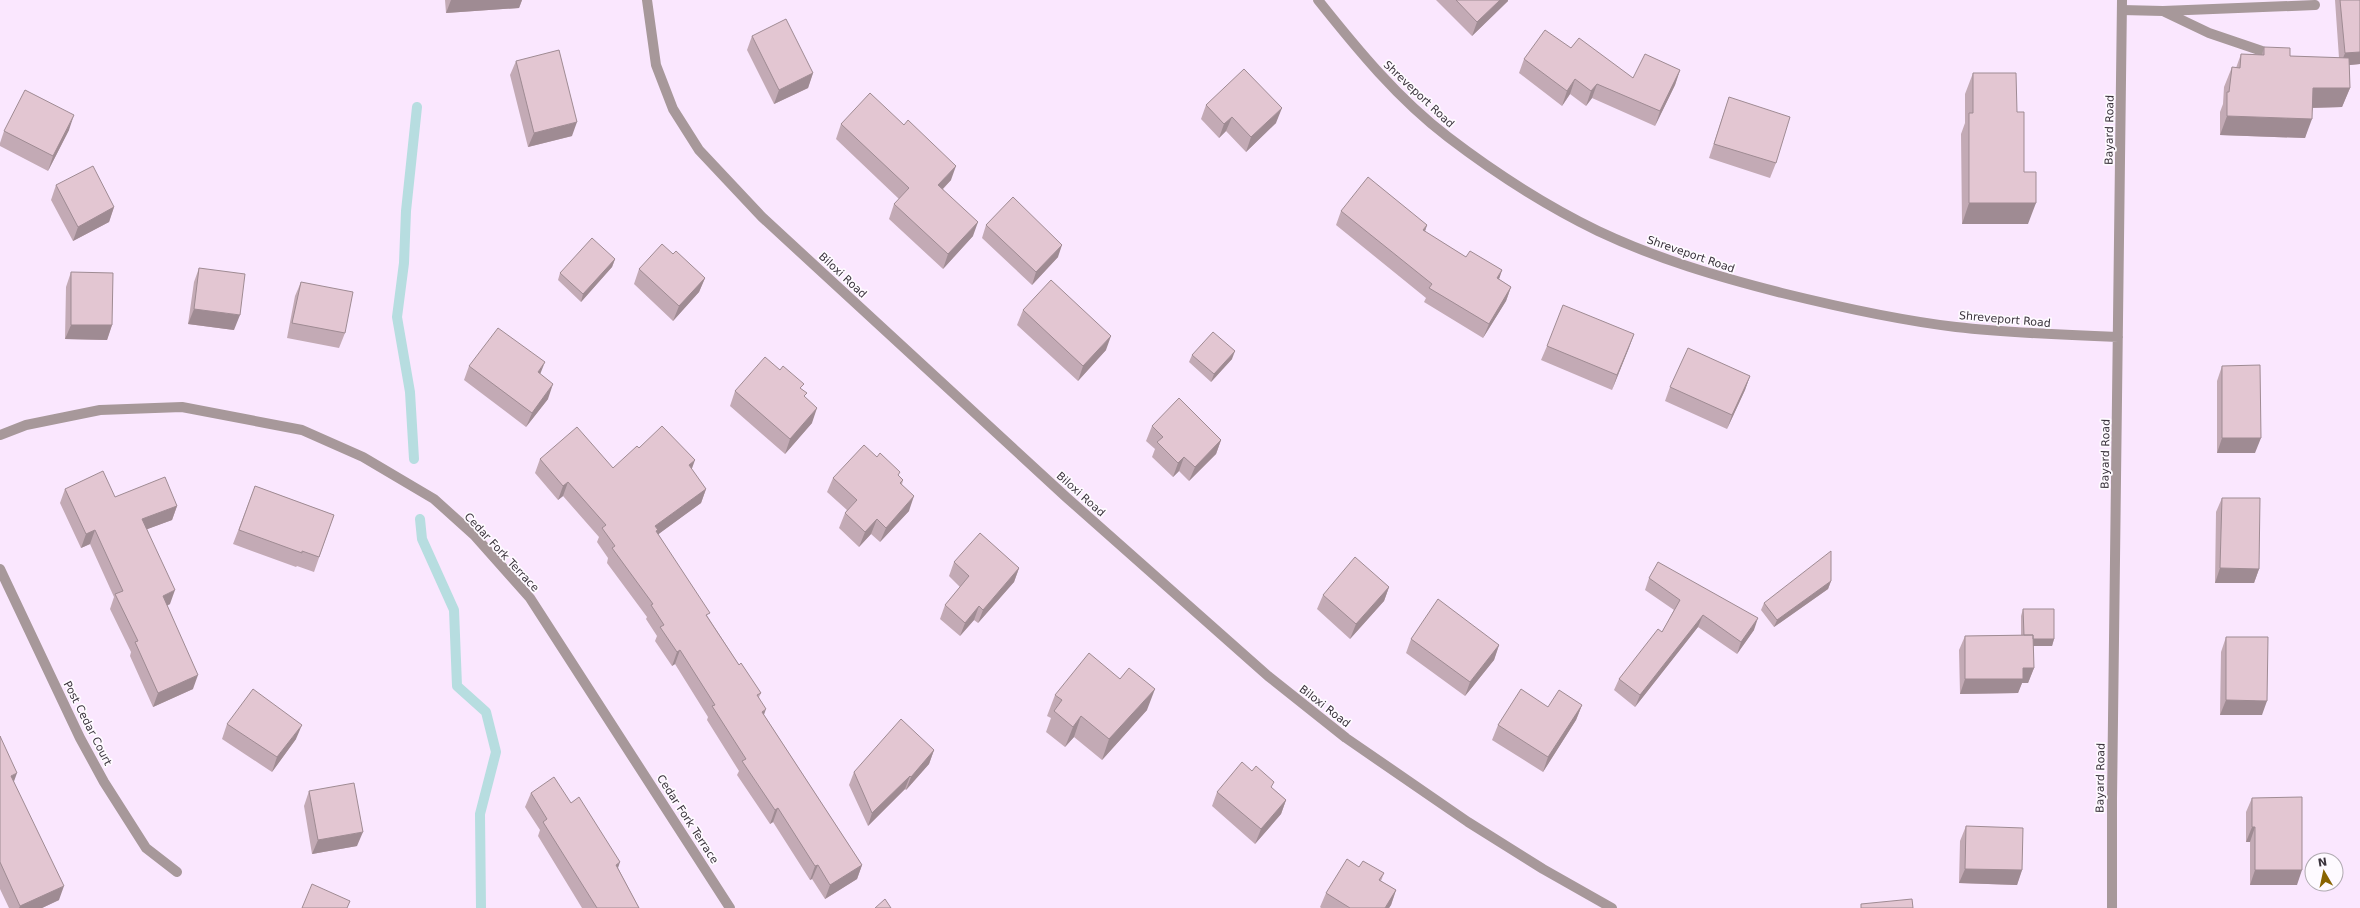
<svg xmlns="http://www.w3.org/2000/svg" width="2360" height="908" font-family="'DejaVu Sans',sans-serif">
<rect width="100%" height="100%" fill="#fae7fe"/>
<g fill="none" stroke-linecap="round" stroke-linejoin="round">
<path stroke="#b7dde0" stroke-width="10" d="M 414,459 L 410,392 L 397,317 L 404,263 L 406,211 L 417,107
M 420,519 L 422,539 L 454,610 L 457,686 L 486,712 L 496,752 L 480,814 L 481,908"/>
<path stroke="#a7989a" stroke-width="10" d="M 2122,10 L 2163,11 L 2315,5
M 2165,12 L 2209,33 L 2262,51"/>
<path stroke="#a7989a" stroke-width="10" d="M 647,0 L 656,65 L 673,109 L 699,150 L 762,217 L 1066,497 L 1268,676 L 1346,738 L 1468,822 L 1543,869 L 1612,908
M 1318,0 C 1357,49 1398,99 1448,137 C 1495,173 1545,205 1598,231 C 1657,259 1719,277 1782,293 C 1839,307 1897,320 1956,327 C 2010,333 2064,335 2118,337
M 0,435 L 26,425 L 100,410 L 182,407 L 302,430 L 363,457 L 434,499 L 474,535 L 530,598 L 730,908
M 0,569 L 80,738 L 104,782 L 146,848 L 177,872
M 2112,908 L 2112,799 L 2122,0"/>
</g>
<path fill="#c3aab5" d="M 445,0 L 522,0 L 519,8 L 446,13 Z
M 1436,0 L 1508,0 L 1508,1 L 1472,36 Z
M 2335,0 L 2360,0 L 2360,64 L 2349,65 L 2350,88 L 2342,107 L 2313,108 L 2305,138 L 2220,135 L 2220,112 L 2223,104 L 2224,87 L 2232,67 L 2236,68 L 2241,54 L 2262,55 L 2264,47 L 2290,56 L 2339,58 Z
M 752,36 L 813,73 L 808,88 L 774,104 L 747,50 Z
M 1571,48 L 1633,78 L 1680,70 L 1675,85 L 1655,126 L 1592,98 L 1586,106 L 1570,94 L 1562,106 L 1519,73 L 1524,59 Z
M 516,61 L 572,136 L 528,147 L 510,75 Z
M 1973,73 L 2017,112 L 2028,224 L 1962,224 L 1961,134 L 1965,123 L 1965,94 Z
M 1729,97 L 1776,163 L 1770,178 L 1709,158 Z
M 1206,105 L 1276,123 L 1246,152 L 1226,131 L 1219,138 L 1201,119 Z
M 841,124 L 951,180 L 943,189 L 973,236 L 943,269 L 889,219 L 894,204 L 899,199 L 836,139 Z
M 69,130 L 48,171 L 0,146 L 0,143 L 4,131 Z
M 56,185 L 114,207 L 109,222 L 73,241 L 51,200 Z
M 1341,211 L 1427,225 L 1425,232 L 1466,257 L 1502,270 L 1499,279 L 1511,287 L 1506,301 L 1483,338 L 1424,302 L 1426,298 L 1336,225 Z
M 986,225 L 1058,257 L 1032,285 L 982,238 Z
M 673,254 L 705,278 L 699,292 L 673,321 L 634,284 L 639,269 Z
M 615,259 L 612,267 L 581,302 L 558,280 L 560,273 Z
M 199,268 L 234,330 L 188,324 L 194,282 Z
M 71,272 L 112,325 L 107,340 L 65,339 L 66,287 Z
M 301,282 L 345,333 L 339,348 L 287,338 L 295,296 Z
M 1023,310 L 1106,350 L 1078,381 L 1017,325 Z
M 1634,334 L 1612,390 L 1541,360 L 1547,346 Z
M 1192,355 L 1232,359 L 1211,382 L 1189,362 Z
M 469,366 L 540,374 L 548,399 L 526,427 L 464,380 Z
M 2222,366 L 2255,453 L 2217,453 L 2217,381 Z
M 1750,376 L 1745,390 L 1727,429 L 1665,401 L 1670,387 Z
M 802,389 L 805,397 L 812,423 L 785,454 L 730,406 L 735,391 Z
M 1152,426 L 1221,440 L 1216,454 L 1189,481 L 1179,471 L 1173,477 L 1152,457 L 1155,449 L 1146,441 Z
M 639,448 L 691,469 L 706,489 L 701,503 L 658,534 L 708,617 L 739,665 L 761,693 L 759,697 L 764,715 L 862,865 L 857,879 L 825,899 L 812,879 L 810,880 L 773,822 L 770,824 L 737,775 L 739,771 L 707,720 L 708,717 L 675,664 L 672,666 L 655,641 L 657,636 L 646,619 L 647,617 L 607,563 L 608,558 L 597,542 L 599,537 L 563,496 L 558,500 L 535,473 L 540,459 L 613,468 Z
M 877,457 L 903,480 L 902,484 L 909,511 L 880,542 L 871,534 L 859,547 L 839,528 L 845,513 L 847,510 L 827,492 L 833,478 Z
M 255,486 L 334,515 L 314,572 L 297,566 L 296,567 L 233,544 Z
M 65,489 L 115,497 L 177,506 L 172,520 L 147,529 L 170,604 L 167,606 L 193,689 L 153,707 L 130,656 L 131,652 L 110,609 L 114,597 L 90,544 L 81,548 L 60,503 Z
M 2222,498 L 2259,569 L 2254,583 L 2215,583 L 2216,512 Z
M 954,562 L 1019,568 L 1014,582 L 978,623 L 974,620 L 960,636 L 940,619 L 945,605 L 960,587 L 949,576 Z
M 1649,578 L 1754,630 L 1737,654 L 1698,627 L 1635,707 L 1614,690 L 1619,679 L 1662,632 L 1674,610 L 1645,590 Z
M 1831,581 L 1828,589 L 1774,627 L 1761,610 L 1764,603 Z
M 1389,587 L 1384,601 L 1350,639 L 1317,609 L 1323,595 Z
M 2023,609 L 2054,639 L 2052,646 L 2033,646 L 2034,668 L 2028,683 L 2022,683 L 2018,693 L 1960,694 L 1959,650 L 1965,636 L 2021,635 L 2021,616 Z
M 2226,637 L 2262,715 L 2220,715 L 2221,652 Z
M 1411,639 L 1499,645 L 1494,660 L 1465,696 L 1406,653 Z
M 1055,695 L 1147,710 L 1102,760 L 1074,737 L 1065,747 L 1046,732 L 1051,718 L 1047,716 Z
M 1582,705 L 1576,720 L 1543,772 L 1492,740 L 1498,725 L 1548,707 Z
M 227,724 L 296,739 L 272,772 L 222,739 Z
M 0,736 L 14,782 L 59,900 L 42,908 L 9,908 L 0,889 Z
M 934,750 L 929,764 L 906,790 L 905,789 L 868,826 L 849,785 L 854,772 Z
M 1272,788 L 1286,800 L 1281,814 L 1255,844 L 1212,806 L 1217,792 Z
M 309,791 L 357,846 L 312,854 L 304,806 Z
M 531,793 L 571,803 L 618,868 L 639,908 L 582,908 L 538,836 L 540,830 L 525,807 Z
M 2252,798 L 2297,885 L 2250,885 L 2250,842 L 2246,842 L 2246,812 Z
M 1966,826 L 2022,870 L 2017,885 L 1959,883 L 1960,841 Z
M 1359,867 L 1384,873 L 1381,881 L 1396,890 L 1391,905 L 1389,908 L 1321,908 L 1320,907 L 1326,893 Z"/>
<path fill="#9f8b93" d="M 451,0 L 522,0 L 519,8 L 446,13 Z
M 1500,0 L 1508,0 L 1508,1 L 1472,36 L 1477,22 Z
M 2360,52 L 2360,64 L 2340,66 L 2345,53 Z
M 1680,70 L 1675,85 L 1655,126 L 1660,111 Z
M 813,73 L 808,88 L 774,104 L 779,90 Z
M 1575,79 L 1570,94 L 1562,106 L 1567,91 Z
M 1597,84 L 1592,98 L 1586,106 L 1591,91 Z
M 2313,88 L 2350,88 L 2342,107 L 2306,108 Z
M 1282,108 L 1276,123 L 1246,152 L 1251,137 Z
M 74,115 L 69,130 L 48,171 L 53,156 Z
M 2227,116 L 2312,119 L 2305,138 L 2220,135 Z
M 1232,117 L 1226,131 L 1219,138 L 1224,124 Z
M 577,122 L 572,136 L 528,147 L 534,133 Z
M 956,166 L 951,180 L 933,199 L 938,185 Z
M 1969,203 L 2036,203 L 2028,224 L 1962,224 Z
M 114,207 L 109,222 L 73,241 L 78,227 Z
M 978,222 L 973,236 L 943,269 L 948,254 Z
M 1427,225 L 1422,239 L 1423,230 Z
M 1062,245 L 1058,257 L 1032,285 L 1036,272 Z
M 615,259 L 612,267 L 581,302 L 583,294 Z
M 1502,270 L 1497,285 L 1497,278 Z
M 705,278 L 699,292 L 673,321 L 679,306 Z
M 1511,287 L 1506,301 L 1483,338 L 1489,324 Z
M 194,309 L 240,315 L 234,330 L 188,324 Z
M 71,325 L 112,325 L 107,340 L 65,339 Z
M 1634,334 L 1629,348 L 1612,390 L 1617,375 Z
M 1111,336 L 1106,350 L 1078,381 L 1083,366 Z
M 1235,351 L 1232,359 L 1211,382 L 1214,374 Z
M 545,362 L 539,377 L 538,372 Z
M 1750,376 L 1745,390 L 1727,429 L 1732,415 Z
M 553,384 L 548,399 L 526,427 L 532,413 Z
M 817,408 L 812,423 L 785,454 L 790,439 Z
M 2222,438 L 2261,438 L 2255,453 L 2217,453 Z
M 1221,440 L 1216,454 L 1189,481 L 1195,467 Z
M 1184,457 L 1179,471 L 1173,477 L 1178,463 Z
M 695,460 L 690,474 L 689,465 Z
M 568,482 L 563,496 L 558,500 L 563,486 Z
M 706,489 L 701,503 L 656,536 L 655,526 Z
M 914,496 L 909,511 L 880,542 L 886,528 Z
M 177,506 L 172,520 L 137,533 L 142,519 Z
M 877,519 L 871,534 L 859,547 L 865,532 Z
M 95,530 L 90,544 L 81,548 L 86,534 Z
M 1019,568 L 1014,582 L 978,623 L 983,610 Z
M 2220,568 L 2259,569 L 2254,583 L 2215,583 Z
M 1831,581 L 1828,589 L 1774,627 L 1777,620 Z
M 1389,587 L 1384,601 L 1350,639 L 1356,624 Z
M 175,590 L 170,604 L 157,610 L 163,596 Z
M 979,606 L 974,620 L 960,636 L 965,623 Z
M 1703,615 L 1698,627 L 1635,707 L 1640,695 Z
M 1758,618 L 1754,630 L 1737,654 L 1741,642 Z
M 2024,639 L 2054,639 L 2052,646 L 2021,646 Z
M 1499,645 L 1494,660 L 1465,696 L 1470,682 Z
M 680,650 L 675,664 L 672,666 L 677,652 Z
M 2023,668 L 2034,668 L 2028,683 L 2022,683 L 2018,693 L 1960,694 L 1965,679 Z
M 198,675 L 193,689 L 153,707 L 158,693 Z
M 1155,689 L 1147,710 L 1102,760 L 1109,739 Z
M 2226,700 L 2267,701 L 2262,715 L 2220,715 Z
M 1582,705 L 1576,720 L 1543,772 L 1548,757 Z
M 766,709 L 761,723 L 762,712 Z
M 1081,716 L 1074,737 L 1065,747 L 1073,727 Z
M 302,725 L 296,739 L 272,772 L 277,757 Z
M 934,750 L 929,764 L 906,790 L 911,777 Z
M 17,773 L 12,787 L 11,776 Z
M 910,776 L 905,789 L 868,826 L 872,813 Z
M 1286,800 L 1281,814 L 1255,844 L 1261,829 Z
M 778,808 L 773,822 L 770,824 L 775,810 Z
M 2252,827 L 2255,827 L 2250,842 L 2246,842 Z
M 363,832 L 357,846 L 312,854 L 318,840 Z
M 620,862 L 615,877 L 616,865 Z
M 818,865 L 812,879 L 810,880 L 815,866 Z
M 862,865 L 857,879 L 825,899 L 830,885 Z
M 1965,869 L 2022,870 L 2017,885 L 1959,883 Z
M 2255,870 L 2302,870 L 2297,885 L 2250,885 Z
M 64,886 L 59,900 L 42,908 L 19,908 L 20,906 Z
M 1396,890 L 1391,905 L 1389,908 L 1385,908 Z"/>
<path fill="#e3c6d2" stroke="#9f8b93" d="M 1456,0 L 1500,0 L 1477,22 Z
M 2340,0 L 2360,0 L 2360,52 L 2345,53 Z
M 786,19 L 813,73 L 779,90 L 752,36 Z
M 1545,30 L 1571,48 L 1579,38 L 1633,78 L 1645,54 L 1680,70 L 1660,111 L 1597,84 L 1591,91 L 1575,79 L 1567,91 L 1524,59 Z
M 2264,47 L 2290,48 L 2290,56 L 2349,58 L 2350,88 L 2313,88 L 2312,119 L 2227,116 L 2227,92 L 2229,92 L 2232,67 L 2240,68 L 2241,54 L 2264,55 Z
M 559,50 L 577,122 L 534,133 L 516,61 Z
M 1244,69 L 1282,108 L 1251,137 L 1232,117 L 1224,124 L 1206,105 Z
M 1973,73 L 2016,73 L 2017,112 L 2024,112 L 2024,172 L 2036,172 L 2036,203 L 1969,203 L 1969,113 L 1973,113 Z
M 25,90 L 74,115 L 53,156 L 4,131 Z
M 870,93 L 904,125 L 908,120 L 956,166 L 938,185 L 978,222 L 948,254 L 894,204 L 909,188 L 841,124 Z
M 1729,97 L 1790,117 L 1776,163 L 1714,144 Z
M 93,166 L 114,207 L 78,227 L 56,185 Z
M 1368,177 L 1427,225 L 1423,230 L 1466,257 L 1470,251 L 1502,270 L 1497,278 L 1511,287 L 1489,324 L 1429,288 L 1432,284 L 1341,211 Z
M 1013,197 L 1062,245 L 1036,272 L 986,225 Z
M 592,238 L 615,259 L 583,294 L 560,273 Z
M 662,244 L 673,254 L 676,251 L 705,278 L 679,306 L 639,269 Z
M 199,268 L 245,274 L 240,315 L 194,309 Z
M 71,272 L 113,273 L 112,325 L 71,325 Z
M 1051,280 L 1111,336 L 1083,366 L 1023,310 Z
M 301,282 L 353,292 L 345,333 L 292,323 Z
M 1563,305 L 1634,334 L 1617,375 L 1547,346 Z
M 498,328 L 545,362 L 538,372 L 553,384 L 532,413 L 469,366 Z
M 1213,332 L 1235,351 L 1214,374 L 1192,355 Z
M 1688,348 L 1750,376 L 1732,415 L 1670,387 Z
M 765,357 L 780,370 L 783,366 L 804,384 L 800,388 L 807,393 L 804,396 L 817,408 L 790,439 L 735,391 Z
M 2260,365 L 2261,438 L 2222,438 L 2222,366 Z
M 1179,398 L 1221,440 L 1195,467 L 1184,457 L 1178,463 L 1157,442 L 1163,437 L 1152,426 Z
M 662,426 L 695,460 L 689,465 L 706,489 L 655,526 L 658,530 L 656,531 L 710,613 L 706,615 L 739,665 L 741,663 L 761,693 L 757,695 L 766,709 L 762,712 L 862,865 L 830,885 L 818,865 L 815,866 L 778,808 L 775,810 L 742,761 L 746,759 L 712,706 L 715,705 L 680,650 L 677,652 L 660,627 L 664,625 L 651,605 L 653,604 L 612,548 L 615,546 L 602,528 L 606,525 L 568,482 L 563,486 L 540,459 L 577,427 L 613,468 L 637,446 L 639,448 Z
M 864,445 L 877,457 L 880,453 L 900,472 L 898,475 L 903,480 L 900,483 L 914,496 L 886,528 L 877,519 L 865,532 L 845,513 L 857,500 L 833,478 Z
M 103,471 L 115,497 L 165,477 L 177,506 L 142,519 L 175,590 L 163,596 L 198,675 L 158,693 L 135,642 L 138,641 L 115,594 L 123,591 L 95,530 L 86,534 L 65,489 Z
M 255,486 L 334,515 L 319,557 L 302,551 L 302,553 L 239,530 Z
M 2222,498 L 2260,498 L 2259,569 L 2220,568 Z
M 980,533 L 1019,568 L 983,610 L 979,606 L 965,623 L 945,605 L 969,576 L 954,562 Z
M 1831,551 L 1831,581 L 1777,620 L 1764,603 Z
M 1355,557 L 1389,587 L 1356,624 L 1323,595 Z
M 1658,562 L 1758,618 L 1741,642 L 1703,615 L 1640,695 L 1619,679 L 1658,629 L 1662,632 L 1680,600 L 1649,578 Z
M 1438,599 L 1499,645 L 1470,682 L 1411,639 Z
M 2023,609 L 2054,609 L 2054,639 L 2033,639 L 2033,635 L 2024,635 Z
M 2033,635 L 2034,668 L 2023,668 L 2023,679 L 1965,679 L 1965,636 Z
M 2226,637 L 2268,637 L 2267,701 L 2226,700 Z
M 1089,653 L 1120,679 L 1129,668 L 1155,689 L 1109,739 L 1081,716 L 1073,727 L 1054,711 L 1062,700 L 1055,695 Z
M 253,689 L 302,725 L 277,757 L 227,724 Z
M 1521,689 L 1548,707 L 1559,690 L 1582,705 L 1548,757 L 1498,725 Z
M 901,719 L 934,750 L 911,777 L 910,776 L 872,813 L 854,772 Z
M 0,736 L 17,773 L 11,776 L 64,886 L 20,906 L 0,862 Z
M 1242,762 L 1252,771 L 1256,766 L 1274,782 L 1271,787 L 1286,800 L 1261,829 L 1217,792 Z
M 554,777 L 571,803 L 579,797 L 620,862 L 616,865 L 639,908 L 597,908 L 543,822 L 547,819 L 531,793 Z
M 354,783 L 363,832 L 318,840 L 309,791 Z
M 2302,797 L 2302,870 L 2255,870 L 2255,827 L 2252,827 L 2252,798 Z
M 1966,826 L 2023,828 L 2022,870 L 1965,869 Z
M 1347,859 L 1359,867 L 1363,861 L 1384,873 L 1379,880 L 1396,890 L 1385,908 L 1350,908 L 1326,893 Z
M 312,884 L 350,901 L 347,908 L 302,908 Z
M 885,899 L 891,908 L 875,908 Z
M 1912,899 L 1913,908 L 1861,908 L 1861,904 Z"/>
<g text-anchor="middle" stroke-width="3.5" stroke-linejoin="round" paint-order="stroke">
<g font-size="11" fill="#3a333c" stroke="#fefaff">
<text transform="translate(1419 94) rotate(43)" y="4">Shreveport Road</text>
<text transform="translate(2109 130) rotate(-89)" y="4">Bayard Road</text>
<text transform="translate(1691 254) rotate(19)" y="4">Shreveport Road</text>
<text transform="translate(843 275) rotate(43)" y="4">Biloxi Road</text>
<text transform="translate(2005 319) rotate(5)" y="4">Shreveport Road</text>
<text transform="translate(2105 454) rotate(-89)" y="4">Bayard Road</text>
<text transform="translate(1081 494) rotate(42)" y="4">Biloxi Road</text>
<text transform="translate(502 552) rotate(47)" y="4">Cedar Fork Terrace</text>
<text transform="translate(1325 706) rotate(38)" y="4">Biloxi Road</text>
<text transform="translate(88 723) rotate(63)" y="4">Post Cedar Court</text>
<text transform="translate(2100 778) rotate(-89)" y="4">Bayard Road</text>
<text transform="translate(688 819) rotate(57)" y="4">Cedar Fork Terrace</text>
</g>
</g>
<g transform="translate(2324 872) rotate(351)"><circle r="19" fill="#fefaff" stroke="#b0aab1"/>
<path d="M0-3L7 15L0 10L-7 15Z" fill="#886300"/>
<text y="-6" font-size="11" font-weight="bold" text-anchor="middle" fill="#3a333c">N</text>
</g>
</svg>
